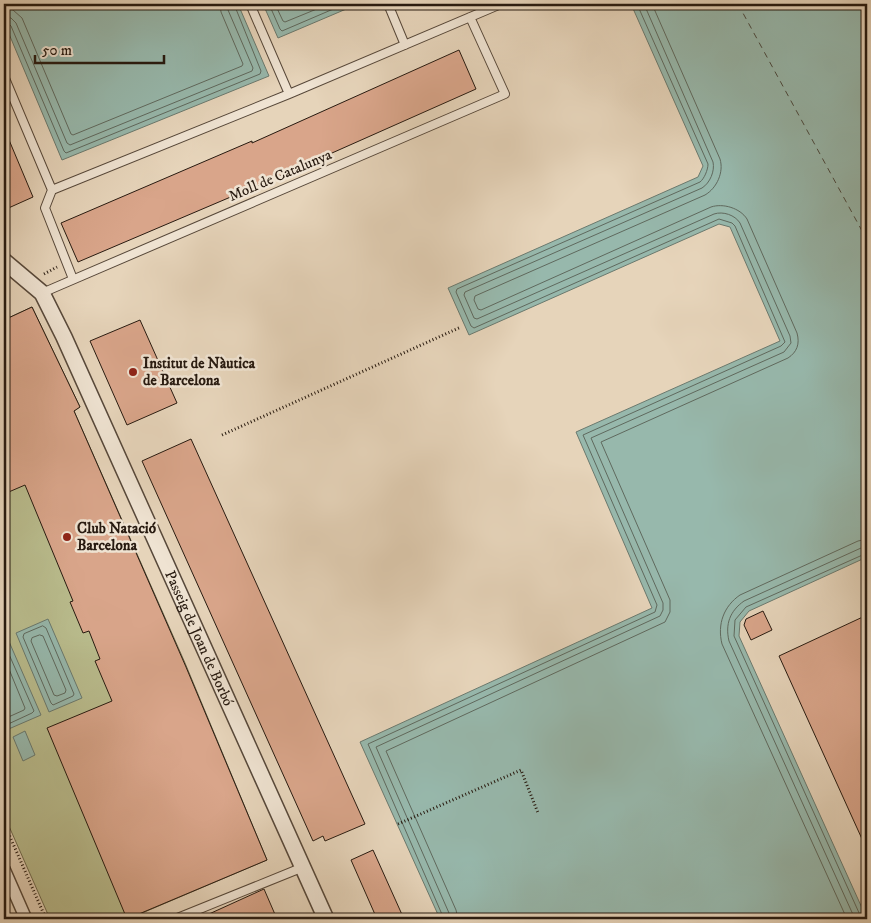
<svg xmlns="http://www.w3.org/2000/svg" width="871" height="923" font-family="'IM FELL DW Pica',serif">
<rect width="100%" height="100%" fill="#e6d4ba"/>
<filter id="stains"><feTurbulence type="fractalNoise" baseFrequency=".004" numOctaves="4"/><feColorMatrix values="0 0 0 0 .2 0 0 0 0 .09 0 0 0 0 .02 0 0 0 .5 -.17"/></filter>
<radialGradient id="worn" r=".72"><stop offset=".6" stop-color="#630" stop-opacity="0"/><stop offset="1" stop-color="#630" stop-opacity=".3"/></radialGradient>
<path fill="#b9bc8d" stroke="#706b4e" d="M 32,307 L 80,407 L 74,411 L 185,663 L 267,860 L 128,919 L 50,919 L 4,815 L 4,320 Z"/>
<path fill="#97b8ac" stroke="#6a796e" d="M 4,4 L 238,4 L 269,76 L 62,160 L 4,22 Z
M 263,4 L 358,4 L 278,38 Z
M 631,4 L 867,4 L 867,557 L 749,611 L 740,622 L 739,636 L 867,919 L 440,919 L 360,742 L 652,608 L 576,432 L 780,341 L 730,227 L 719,224 L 469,335 L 448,288 L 698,177 L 703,166 Z
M 48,619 L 82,698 L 49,712 L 16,633 Z
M 7,637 L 41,715 L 4,731 L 4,638 Z
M 25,731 L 35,755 L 23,761 L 13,737 Z"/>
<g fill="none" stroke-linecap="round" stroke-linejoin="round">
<path stroke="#5f695e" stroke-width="1" d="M 269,4 L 280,29 L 282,31 L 345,4
M 275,4 L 283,21 L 285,22 L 329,4
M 4,8 L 13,10 L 22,18 L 71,134 L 73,135 L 242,66 L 243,64 L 221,12 L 220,4
M 4,16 L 11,18 L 16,23 L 67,143 L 70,145 L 252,71 L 253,68 L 228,10 L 227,4
M 4,22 L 8,23 L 11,26 L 64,151 L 66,153 L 260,74 L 261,71 L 234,4
M 867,553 L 746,607 L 735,620 L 734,636 L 860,915 L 863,918 L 867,919
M 43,626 L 46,628 L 74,694 L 73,696 L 53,705 L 51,703 L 23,637 L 24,634 Z
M 40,635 L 43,636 L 66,690 L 65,693 L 57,696 L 54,695 L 31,641 L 32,638 Z
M 4,643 L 34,711 L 32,713 L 4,726
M 4,657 L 25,708 L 24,710 L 4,719
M 444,919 L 368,744 L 655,612 L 657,605 L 583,435 L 781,346 L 785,342 L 735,226 L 732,223 L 719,219 L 474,328 L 471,326 L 456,292 L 457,289 L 700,182 C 704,179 708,170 708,164 L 637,4
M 450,919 L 449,913 L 376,747 L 660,616 L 663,610 L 663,603 L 591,438 L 784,352 L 791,343 L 790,336 L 740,223 C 735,215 723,211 714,214 L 477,319 L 474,318 L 464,295 L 465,292 L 702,188 C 710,183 715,171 713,162 L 644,4
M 458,919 L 456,910 L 386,751 L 665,622 L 670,612 L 670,600 L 601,442 L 788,358 C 797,352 800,344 797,333 L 747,219 C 740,208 723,203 711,207 L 481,310 L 478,309 L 474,300 L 475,296 L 705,195 C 717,188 724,172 720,159 L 652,4
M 847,919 L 722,644 C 717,624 724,606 740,595 L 858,541 L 867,539
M 855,919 L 729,641 C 725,624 730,611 744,601 L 861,548 L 867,547"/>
<path stroke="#49493f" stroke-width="1" stroke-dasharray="6 5" stroke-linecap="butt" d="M 738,4 L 867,240"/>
</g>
<path fill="#d9a58a" stroke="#271a10" d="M 459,50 L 476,89 L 287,173 L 78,262 L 61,223 L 252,141 L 252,143 Z
M 4,128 L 33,197 L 4,210 Z
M 32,307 L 80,407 L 74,411 L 186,667 L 267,860 L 127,919 L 47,728 L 112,701 L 95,661 L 100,659 L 89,631 L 83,633 L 70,602 L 73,601 L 25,485 L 4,494 L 4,320 Z
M 140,320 L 177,403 L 127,425 L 90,341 Z
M 191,439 L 365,824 L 325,841 L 323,836 L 313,841 L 142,461 Z
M 763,611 L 772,630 L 751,640 L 744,625 L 746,619 Z
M 867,615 L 867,850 L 779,656 Z
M 373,850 L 404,919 L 377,919 L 351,860 Z
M 264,889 L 277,919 L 198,919 Z"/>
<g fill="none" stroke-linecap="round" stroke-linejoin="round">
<g stroke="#57483a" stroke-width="10">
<path id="service" d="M 250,4 L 289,94
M 388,4 L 405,45
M 4,76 L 52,190 L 45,208 L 73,279
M 52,190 L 289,94 L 501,4
M 42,293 L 505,94 L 470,17
M 175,919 L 301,868"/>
</g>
<g stroke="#57483a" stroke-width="14">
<path id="pedestrian" d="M 4,869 L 26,919"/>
</g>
<g stroke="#57483a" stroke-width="18">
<g id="minor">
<path id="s1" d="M 4,261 L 42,293 L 64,337 L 326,919"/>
</g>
</g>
<path stroke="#271a10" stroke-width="3" stroke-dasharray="1 2.5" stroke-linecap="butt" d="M 44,274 L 57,267
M 222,435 L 461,327
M 4,823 L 46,919
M 398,824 L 521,770 L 538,813"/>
<use href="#service" stroke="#efe3d2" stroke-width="8"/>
<use href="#pedestrian" stroke="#efe3d2" stroke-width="11"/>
<use href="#minor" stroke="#efe3d2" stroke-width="15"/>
</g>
<g fill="#8f2418" stroke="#efe3d2" stroke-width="2">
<circle cx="133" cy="372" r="5"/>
<circle cx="67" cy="537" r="5"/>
</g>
<g text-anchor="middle" stroke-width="5" stroke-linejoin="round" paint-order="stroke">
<g font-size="15" fill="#271a10" stroke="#efe3d2">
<text transform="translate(280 175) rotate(-23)" y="5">Moll de Catalunya</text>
<text dy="5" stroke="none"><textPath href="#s1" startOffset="429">Passeig de Joan de Borbó</textPath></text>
</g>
<g font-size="15" font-weight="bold" fill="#271a10" stroke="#efe3d2" text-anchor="start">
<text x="143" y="368">Institut de Nàutica<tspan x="143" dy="17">de Barcelona</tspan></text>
<text x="77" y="533">Club Natació<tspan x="77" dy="17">Barcelona</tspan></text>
</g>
</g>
<rect width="871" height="923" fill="none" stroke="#e6d4ba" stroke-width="20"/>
<rect x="5" y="5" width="861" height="913" fill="none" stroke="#271a10" stroke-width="2.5"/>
<rect x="10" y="10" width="851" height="903" fill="none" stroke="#271a10"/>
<path d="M35 55v8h129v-8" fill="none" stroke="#271a10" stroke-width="2.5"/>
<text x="42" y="55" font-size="15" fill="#271a10" stroke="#efe3d2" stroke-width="4" paint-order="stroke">50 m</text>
<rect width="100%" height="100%" filter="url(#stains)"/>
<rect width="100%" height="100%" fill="url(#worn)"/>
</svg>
